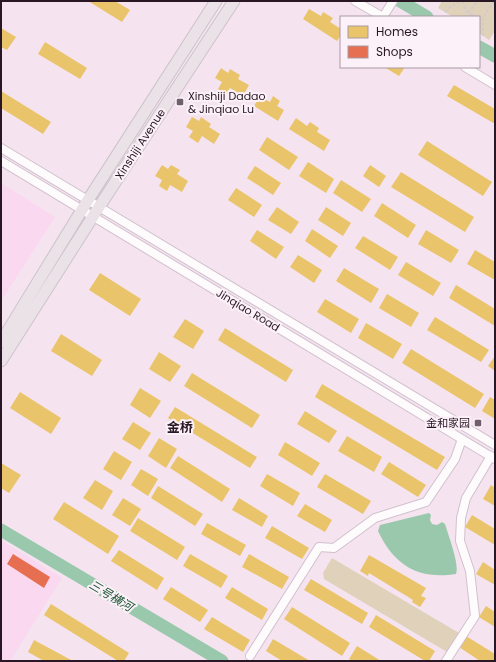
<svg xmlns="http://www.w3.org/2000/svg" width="496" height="662" font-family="Poppins,'Noto Sans SC',sans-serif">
<rect width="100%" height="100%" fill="#f5e4f0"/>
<path fill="#f9d8f0" d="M 1,183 L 55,217 L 1,301 Z
M 1,540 L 62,578 L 10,661 L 1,661 Z"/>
<path fill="#e0d1ba" d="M 442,1 L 495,1 L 495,31 L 489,40 L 479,33 L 479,17 L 453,17 L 438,8 Z
M 332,558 L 459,633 L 451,648 L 447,652 L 324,579 L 323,573 Z"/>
<path fill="#99c8ac" d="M 429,513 L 431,515 L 430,520 L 432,524 L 437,525 L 442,522 L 445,524 C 448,534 460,566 456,574 C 418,580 394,565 378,531 L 380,525 Z"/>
<path fill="#e9c46a" d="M 88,1 L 115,1 L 130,10 L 122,22 Z
M 309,9 L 321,16 L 323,12 L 333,18 L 330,22 L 341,29 L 341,35 L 337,41 L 303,19 Z
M 1,28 L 16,37 L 7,50 L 1,47 Z
M 45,42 L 87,68 L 80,79 L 38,54 Z
M 384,67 L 405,67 L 399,76 Z
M 221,68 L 228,73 L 230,69 L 240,75 L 238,79 L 249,85 L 243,96 L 230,88 L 226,94 L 218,89 L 222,82 L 215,78 Z
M 454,85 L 495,109 L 495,124 L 447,96 Z
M 1,91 L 51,122 L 43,134 L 1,108 Z
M 260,96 L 270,102 L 273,96 L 280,101 L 277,106 L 284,110 L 278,121 L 254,106 Z
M 192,117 L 199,121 L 201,117 L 211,124 L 209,127 L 220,134 L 214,144 L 202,136 L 198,143 L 189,137 L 193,131 L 186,127 Z
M 296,118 L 307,126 L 310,122 L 319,128 L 317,132 L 330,140 L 324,151 L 289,129 Z
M 267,137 L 298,157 L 289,170 L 259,150 Z
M 427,141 L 492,182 L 483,196 L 418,155 Z
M 308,162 L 334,179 L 326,193 L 299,176 Z
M 162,165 L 168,169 L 171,165 L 180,170 L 177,174 L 188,181 L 182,192 L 170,185 L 167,191 L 159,186 L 162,180 L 155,176 Z
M 370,165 L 386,176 L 379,187 L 363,176 Z
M 255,166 L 281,183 L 273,195 L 247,178 Z
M 401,172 L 474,217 L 465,232 L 391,187 Z
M 341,180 L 371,199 L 362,212 L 333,193 Z
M 236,188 L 262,205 L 254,217 L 228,200 Z
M 382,203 L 416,225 L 408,238 L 374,216 Z
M 277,207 L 299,222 L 291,234 L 268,220 Z
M 326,207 L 351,223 L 343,236 L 318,220 Z
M 312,229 L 338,246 L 330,258 L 305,241 Z
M 257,230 L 284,247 L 276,259 L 250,241 Z
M 426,230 L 459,250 L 451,263 L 418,244 Z
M 363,236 L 398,257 L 390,270 L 355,248 Z
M 475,250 L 495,262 L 495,280 L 467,264 Z
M 298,255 L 322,270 L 314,283 L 290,267 Z
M 406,262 L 441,283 L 433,296 L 398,275 Z
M 344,268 L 379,289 L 371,303 L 336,281 Z
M 100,273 L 141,299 L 130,316 L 89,290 Z
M 456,285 L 495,309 L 495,326 L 449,298 Z
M 387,294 L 419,313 L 411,327 L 379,308 Z
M 325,299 L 359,319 L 351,333 L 317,312 Z
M 435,317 L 489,350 L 481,362 L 427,330 Z
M 185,319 L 204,331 L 193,349 L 173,337 Z
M 366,323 L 402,344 L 393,359 L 358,338 Z
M 225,328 L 293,370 L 286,382 L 218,340 Z
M 61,334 L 102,360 L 92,376 L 51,351 Z
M 411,349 L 484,394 L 475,408 L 402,363 Z
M 159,352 L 181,366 L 170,382 L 149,369 Z
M 495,356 L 495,371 L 488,366 Z
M 192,373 L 260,415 L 252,428 L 184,386 Z
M 322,384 L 445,457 L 437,470 L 315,397 Z
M 140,388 L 161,401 L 150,418 L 130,405 Z
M 20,392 L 61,418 L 51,434 L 10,408 Z
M 490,397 L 495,400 L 495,419 L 482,411 Z
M 175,407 L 257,457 L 250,468 L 168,418 Z
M 305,411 L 337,431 L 329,443 L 297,424 Z
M 133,422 L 151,433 L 140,450 L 122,439 Z
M 347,436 L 382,457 L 374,472 L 338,451 Z
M 159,438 L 177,449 L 166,468 L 148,456 Z
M 285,442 L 320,463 L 312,476 L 278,455 Z
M 114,451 L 132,462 L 121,480 L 103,469 Z
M 178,456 L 230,489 L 222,502 L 170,468 Z
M 389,462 L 426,485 L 418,497 L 381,474 Z
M 1,463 L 21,475 L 9,493 L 1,488 Z
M 141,469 L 158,479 L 148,496 L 131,485 Z
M 267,474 L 300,493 L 293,506 L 260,486 Z
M 325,474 L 371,501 L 363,514 L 317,487 Z
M 95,480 L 113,491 L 102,510 L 83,498 Z
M 491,485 L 495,488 L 495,506 L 483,499 Z
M 158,486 L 203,514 L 195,526 L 151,498 Z
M 123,498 L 141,509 L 130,526 L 112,515 Z
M 239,498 L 268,516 L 262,527 L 232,510 Z
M 64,502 L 119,536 L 108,554 L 53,519 Z
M 305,504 L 332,520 L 325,532 L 297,516 Z
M 472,515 L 495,529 L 495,545 L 465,527 Z
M 138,518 L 185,547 L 177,560 L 130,531 Z
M 207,523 L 246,545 L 240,556 L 201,534 Z
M 272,526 L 309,548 L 302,559 L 265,538 Z
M 119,550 L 164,578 L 157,590 L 111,561 Z
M 190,554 L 228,576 L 221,588 L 183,566 Z
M 249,554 L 289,577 L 282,589 L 242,567 Z
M 369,555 L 426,588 L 421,596 L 426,598 L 420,607 L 412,602 L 413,600 L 369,573 L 368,576 L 360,571 Z
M 483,562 L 495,570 L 495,585 L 476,574 Z
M 311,579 L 368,613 L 362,624 L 304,590 Z
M 171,587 L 208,610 L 200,622 L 163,599 Z
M 232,587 L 268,609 L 262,620 L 225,598 Z
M 51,604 L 129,653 L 124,661 L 118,661 L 44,615 Z
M 486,606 L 495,612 L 495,627 L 479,617 Z
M 292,607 L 350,643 L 342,656 L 284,619 Z
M 376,615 L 435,651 L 429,661 L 425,661 L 369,627 Z
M 212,617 L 250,640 L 243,652 L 204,629 Z
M 466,636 L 495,654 L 495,661 L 480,661 L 459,647 Z
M 273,639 L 310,661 L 282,661 L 266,651 Z
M 34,640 L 73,661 L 44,661 L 28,652 Z
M 357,646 L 381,661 L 352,661 L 349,659 Z"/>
<path fill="#e76f51" d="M 13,554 L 50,577 L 44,588 L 7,564 Z"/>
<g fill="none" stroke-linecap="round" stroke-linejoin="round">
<path stroke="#99c8ac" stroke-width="13" d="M 400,1 L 427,17
M 479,47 L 495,56
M 1,530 L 222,661"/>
<g stroke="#d1c1cd" stroke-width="10">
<path id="minor" d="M 355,1 L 383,17
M 383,17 L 393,1
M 465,67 L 495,85
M 1,148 L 495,445
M 1,161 L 495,459
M 250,656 L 319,547 L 334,548 L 375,518 L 426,502 L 455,459 L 462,439
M 446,661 L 475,616 L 470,571 L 460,541 L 461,518 L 466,498 L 491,456"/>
</g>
<g stroke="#ccc3ca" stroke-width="13">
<path id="major" d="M 1,342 L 88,200 L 216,1
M 1,361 L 99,207 L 234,1"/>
</g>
<path stroke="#d0c9ce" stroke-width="1.5" stroke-dasharray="3 2" stroke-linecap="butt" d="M 463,1 L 465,10 L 468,13
M 445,12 L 450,7 L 460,1
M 477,17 L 468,13 L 478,1
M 483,36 L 483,18 L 494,1"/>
<use href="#minor" stroke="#fefbfd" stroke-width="8"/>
<use href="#major" stroke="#ebe2e8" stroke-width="11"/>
</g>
<g fill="#705f6c" stroke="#fcf1f8" stroke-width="1.5">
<rect x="176" y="98" width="8" height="8" rx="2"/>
<rect x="474" y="419" width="8" height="8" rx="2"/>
</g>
<g text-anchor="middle" stroke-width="4" stroke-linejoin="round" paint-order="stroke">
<g font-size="11" fill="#291725" stroke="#fcf1f8" text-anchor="start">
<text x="188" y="100">Xinshiji Dadao<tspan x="188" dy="13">&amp; Jinqiao Lu</tspan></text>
<text x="470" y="427" text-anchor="end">金和家园</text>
</g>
<g font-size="11" fill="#291725" stroke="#fcf1f8">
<text transform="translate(140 144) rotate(-57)" y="4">Xinshiji Avenue</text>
<text transform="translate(248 310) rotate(31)" y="4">Jinqiao Road</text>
</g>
<g font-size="12" font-style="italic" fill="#1c5436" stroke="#fcf1f8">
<text transform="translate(111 596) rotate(31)" y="4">三号横河</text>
</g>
<g font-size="13" font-weight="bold" fill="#291725" stroke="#fcf1f8">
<text x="180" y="432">金桥</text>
</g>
</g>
<rect width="496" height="662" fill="none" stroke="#291725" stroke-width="4"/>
<rect x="340" y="16" width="140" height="52" fill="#fcf1f8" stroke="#a89aa4"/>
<rect x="348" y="26" width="20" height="12" fill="#e9c46a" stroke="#a89aa4"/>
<text x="376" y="36" font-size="12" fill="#291725">Homes</text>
<rect x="348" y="46" width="20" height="12" fill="#e76f51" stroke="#a89aa4"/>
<text x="376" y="56" font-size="12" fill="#291725">Shops</text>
</svg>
